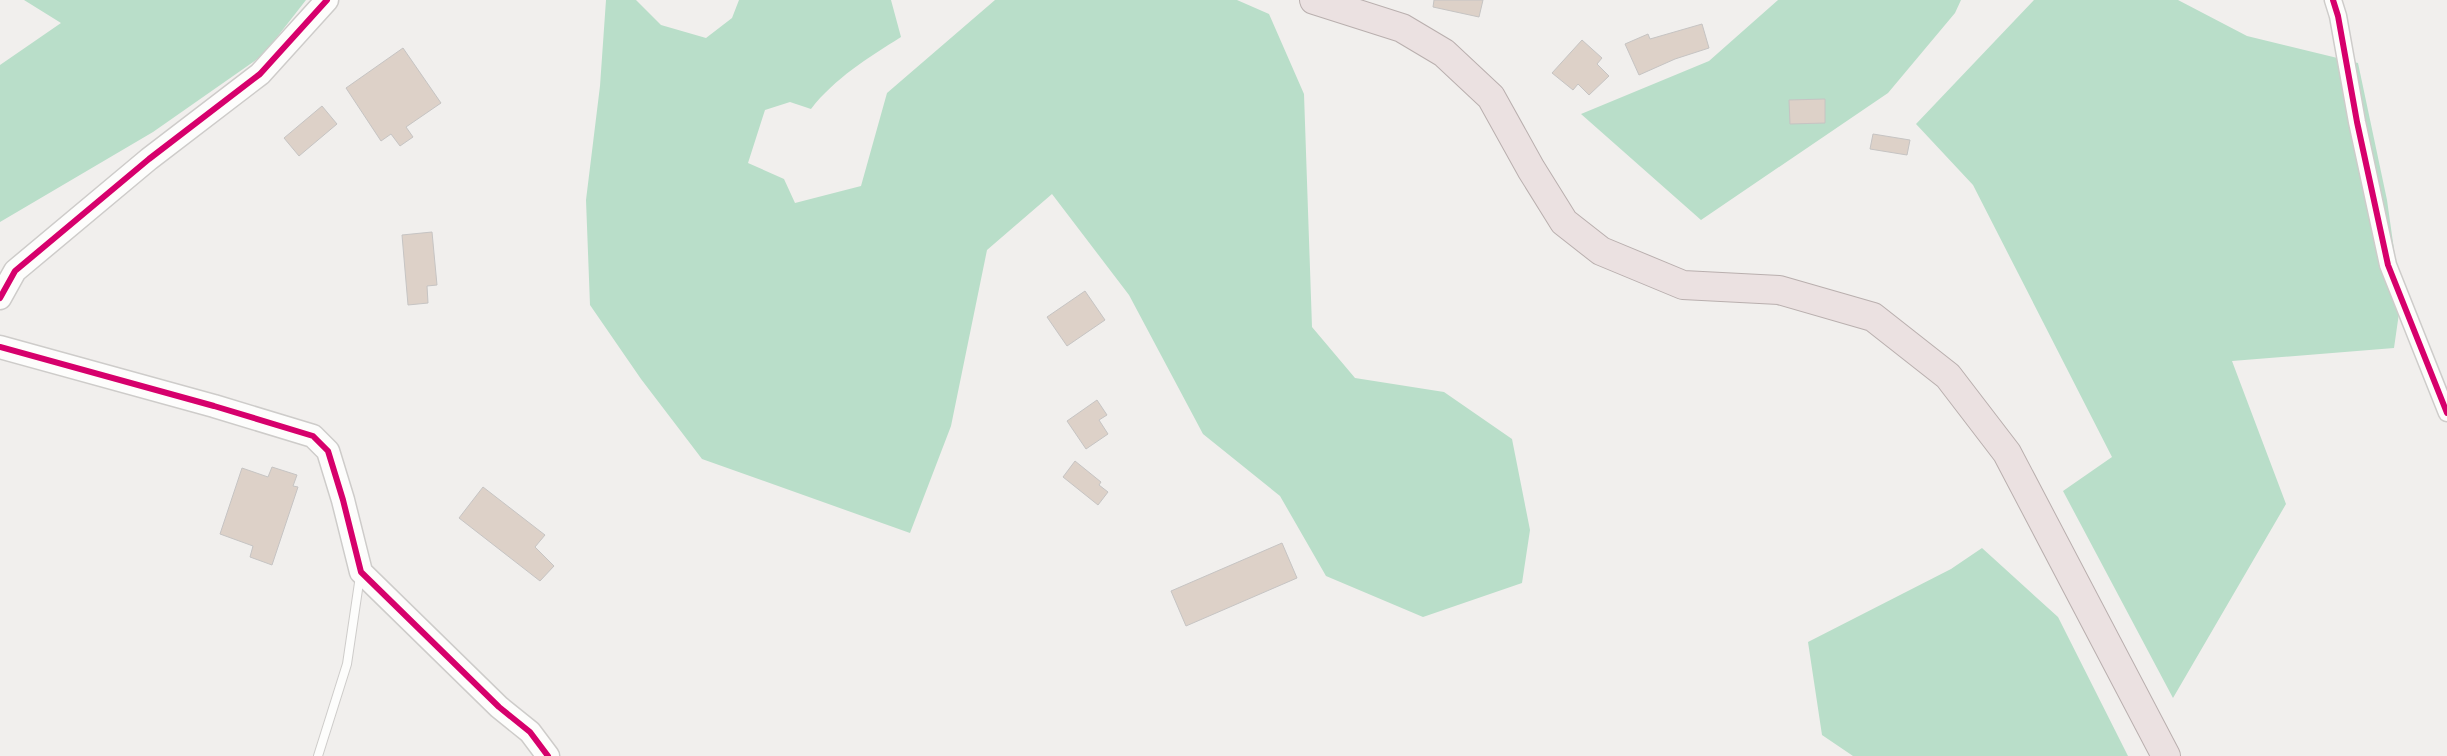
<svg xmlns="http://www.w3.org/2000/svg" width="2447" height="756" font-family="'Open Sans',sans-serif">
<rect width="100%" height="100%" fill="#f1efed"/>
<path fill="#b9dec9" d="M 24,0 L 306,0 L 263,55 L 153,132 L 0,222 L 0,65 L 61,23 Z
M 606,0 L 636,0 L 661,25 L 706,38 L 732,18 L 739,0 L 891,0 L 901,37 C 868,58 835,78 811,109 L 790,102 L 765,110 L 748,163 L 784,179 L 795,203 L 861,186 L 887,93 L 995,0 L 1237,0 L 1269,14 L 1304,94 L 1312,327 L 1355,378 L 1444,392 L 1512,439 L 1530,530 L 1522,583 L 1423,617 L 1326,576 L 1280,496 L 1203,434 L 1129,295 L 1052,194 L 987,250 L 951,426 L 910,533 L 702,459 L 641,379 L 590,305 L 586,200 L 600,86 Z
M 1778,0 L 1961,0 L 1955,13 L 1888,93 L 1701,220 L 1581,114 L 1709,61 Z
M 2034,0 L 2178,0 L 2247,36 L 2358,63 L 2387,200 L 2401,299 L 2394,348 L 2232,361 L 2286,504 L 2173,698 L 2063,491 L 2112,457 L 1973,185 L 1916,124 Z
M 1982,548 L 2058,617 L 2128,756 L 1853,756 L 1822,735 L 1808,642 L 1951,569 Z"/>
<path fill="#ddd1c8" stroke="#c6c4c3" d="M 1434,0 L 1483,0 L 1479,17 L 1433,7 Z
M 1702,24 L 1709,48 L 1675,59 L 1639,75 L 1625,44 L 1648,34 L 1650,39 Z
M 1582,40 L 1602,58 L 1597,64 L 1609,76 L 1589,95 L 1578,84 L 1573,90 L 1552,73 Z
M 403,48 L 441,103 L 406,127 L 413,137 L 400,146 L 391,134 L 381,141 L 346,88 Z
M 1825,99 L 1825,123 L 1790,124 L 1789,100 Z
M 322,106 L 337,124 L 299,156 L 284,138 Z
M 1873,134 L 1910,140 L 1907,155 L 1870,149 Z
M 432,232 L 437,285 L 427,286 L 428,303 L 408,305 L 402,235 Z
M 1085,291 L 1105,320 L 1067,346 L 1047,317 Z
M 1097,400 L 1107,415 L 1099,420 L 1108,434 L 1086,449 L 1067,421 Z
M 1075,461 L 1101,482 L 1099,485 L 1108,492 L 1098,505 L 1063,477 Z
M 272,467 L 297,475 L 293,486 L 298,487 L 272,565 L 250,557 L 253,546 L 220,534 L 242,468 L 268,477 Z
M 483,487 L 545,535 L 535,547 L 554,566 L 540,581 L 459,518 Z
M 1282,543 L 1297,578 L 1186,626 L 1171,591 Z"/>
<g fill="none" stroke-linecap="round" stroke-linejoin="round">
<g stroke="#ceccca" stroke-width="10">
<path id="lane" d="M 318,756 L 347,664 L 360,576"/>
</g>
<g stroke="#ceccca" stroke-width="19">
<path id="street" d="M 2333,0 L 2338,16 L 2357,122 L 2388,265 L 2447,413"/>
</g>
<g stroke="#ceccca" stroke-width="25">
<path id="secondary" d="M 0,298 L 15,271 L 149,159 L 260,74 L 327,0
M 0,347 L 214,406 L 313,436 L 328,451 L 343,500 L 361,572 L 499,707 L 530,732 L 548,756"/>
</g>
<g stroke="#b9afae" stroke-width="30">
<path id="highway" d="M 1314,0 L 1402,28 L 1444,53 L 1491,97 L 1531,169 L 1564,222 L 1601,251 L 1683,285 L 1779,290 L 1873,317 L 1948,376 L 2007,453 L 2166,756"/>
</g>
<use href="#lane" stroke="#fdfdfc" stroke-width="8"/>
<use href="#street" stroke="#fdfdfc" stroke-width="16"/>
<use href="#secondary" stroke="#fdfdfc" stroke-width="22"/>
<use href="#highway" stroke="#ebe1e1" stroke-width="28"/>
<g stroke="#fffcfa" stroke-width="9">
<path id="cycleway" d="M 2333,0 L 2338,16 L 2357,122 L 2388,265 L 2447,413
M 0,298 L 15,271 L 149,159 L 260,74 L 327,0
M 0,347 L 214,406 L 313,436 L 328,451 L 343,500 L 361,572 L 499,707 L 530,732 L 548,756"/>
</g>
<use href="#cycleway" stroke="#d6006c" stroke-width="6"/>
</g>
</svg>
